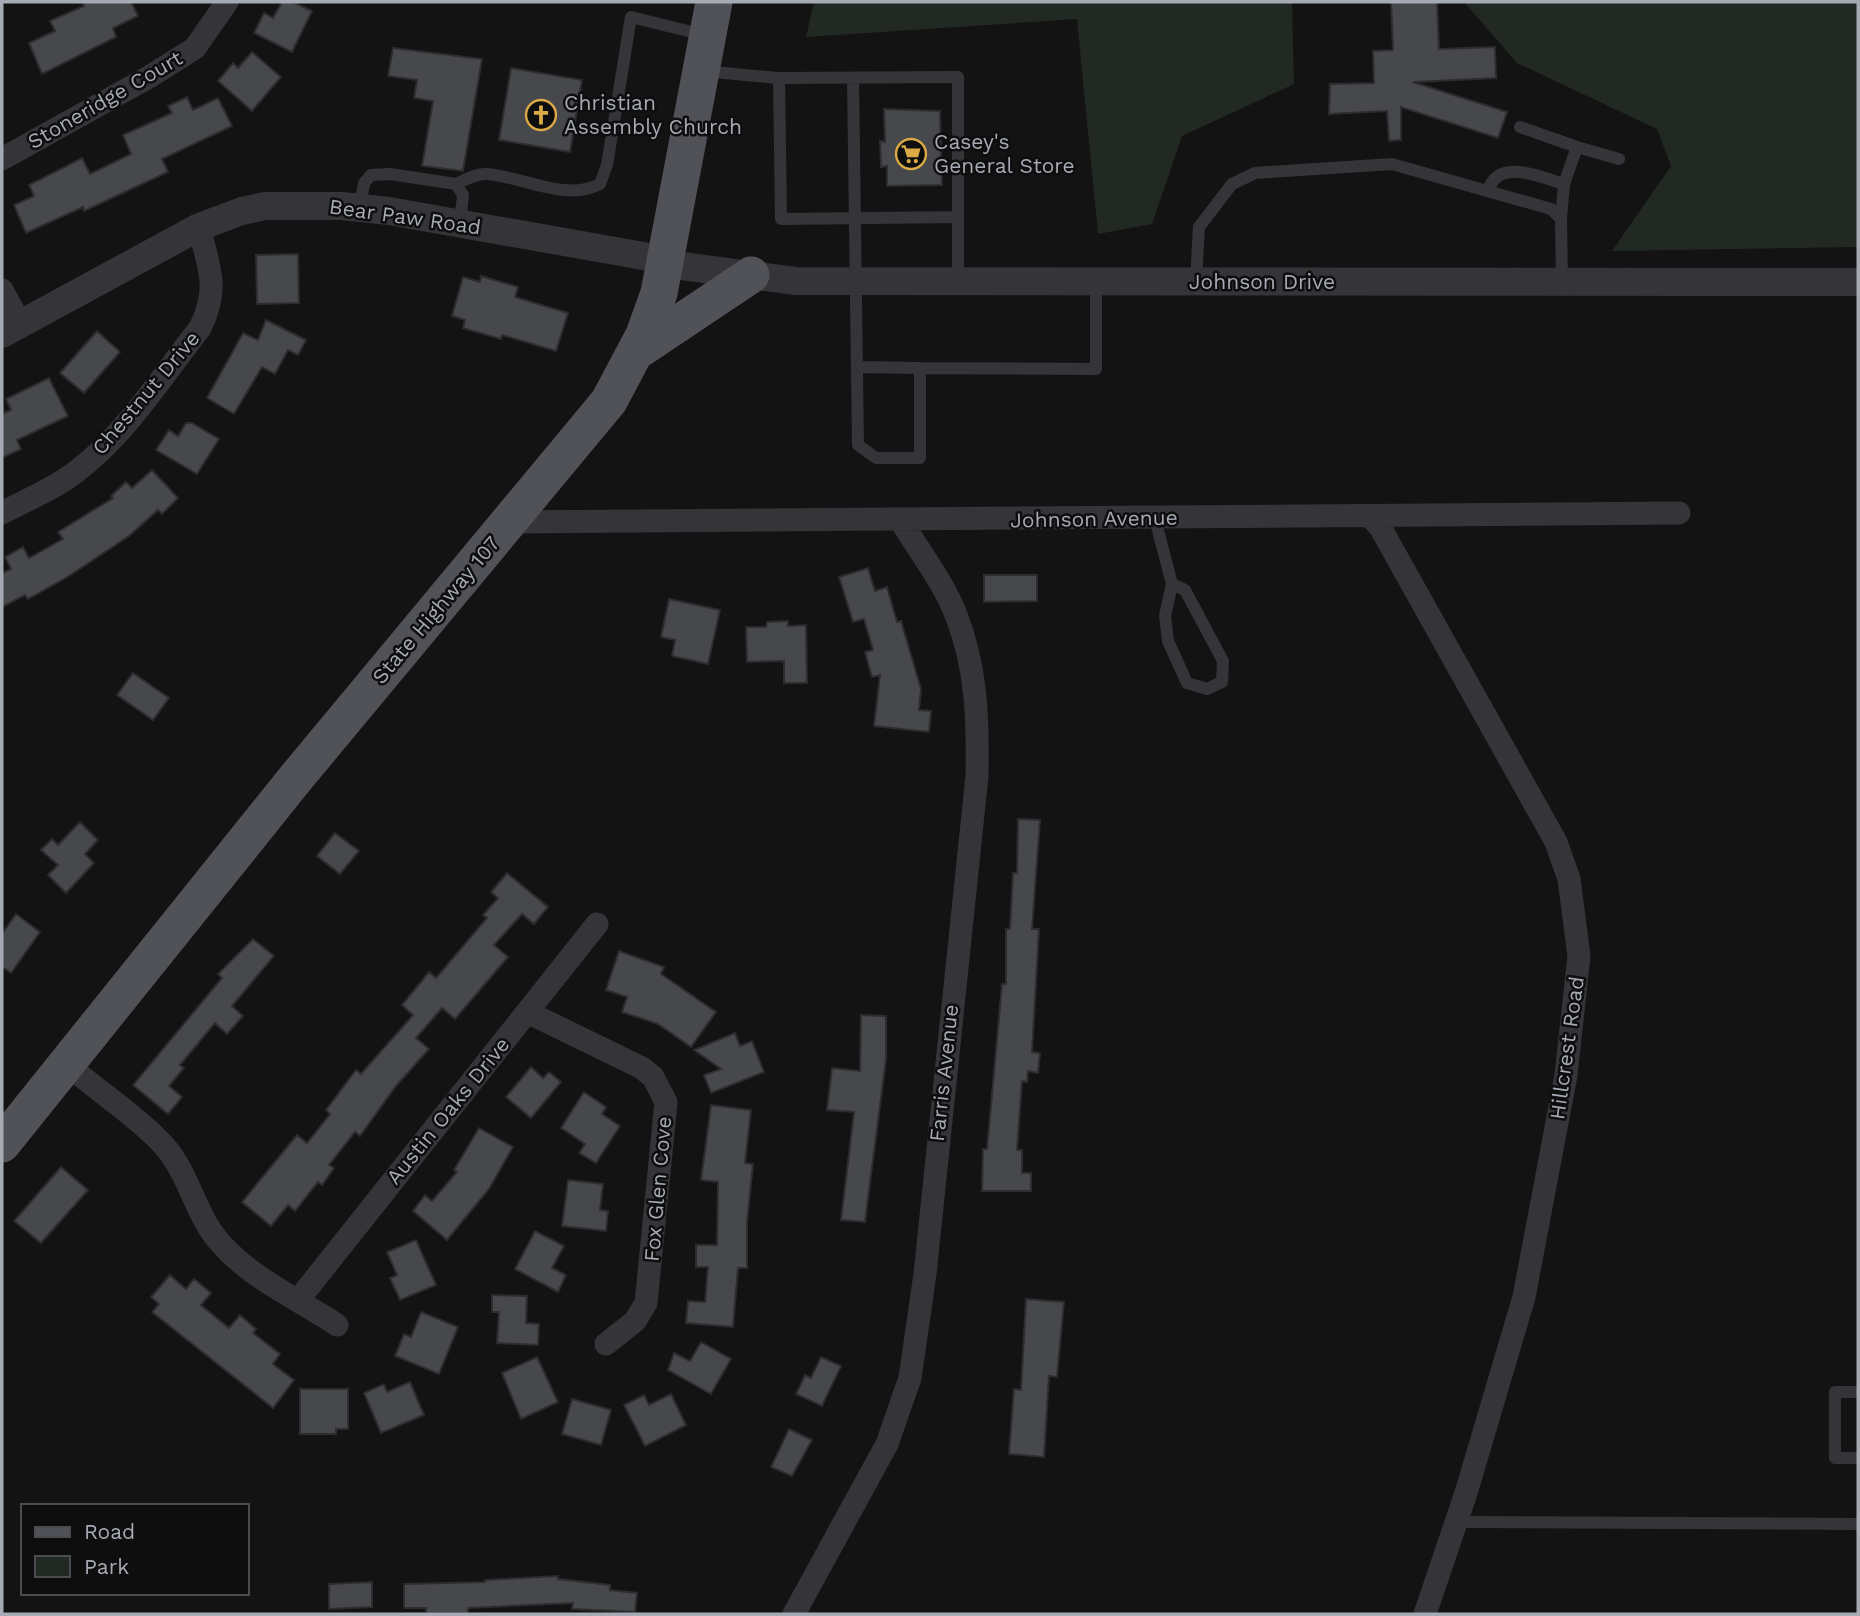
<svg xmlns="http://www.w3.org/2000/svg" width="1860" height="1616" font-family="'Work Sans',sans-serif">
<rect width="100%" height="100%" fill="#131314"/>
<path fill="#222923" d="M 814,2 L 1292,2 L 1294,84 L 1182,136 L 1152,224 L 1098,234 L 1077,19 L 806,37 Z
M 1464,2 L 1858,2 L 1858,247 L 1612,251 L 1671,166 L 1657,129 L 1517,63 Z"/>
<path fill="#47484c" stroke="#2d2d30" stroke-width="2" d="M 82,2 L 131,2 L 138,16 L 113,28 L 116,37 L 42,74 L 29,43 L 55,31 L 50,21 L 84,6 Z
M 282,2 L 293,2 L 312,11 L 292,52 L 254,33 L 264,13 L 273,18 Z
M 1391,2 L 1437,2 L 1439,49 L 1495,47 L 1496,78 L 1413,82 L 1507,112 L 1498,138 L 1401,107 L 1401,140 L 1389,141 L 1387,111 L 1329,114 L 1330,84 L 1374,83 L 1373,51 L 1393,50 Z
M 393,48 L 482,59 L 463,171 L 422,166 L 433,101 L 414,98 L 417,80 L 388,76 Z
M 252,52 L 281,77 L 252,111 L 218,81 L 233,63 L 238,68 Z
M 511,68 L 582,80 L 570,152 L 499,140 Z
M 187,97 L 193,110 L 218,98 L 232,126 L 162,159 L 168,172 L 84,211 L 83,207 L 26,233 L 14,205 L 34,196 L 29,185 L 82,158 L 90,174 L 131,154 L 123,135 L 172,113 L 168,106 Z
M 884,109 L 940,111 L 942,185 L 887,186 L 887,166 L 881,167 L 880,141 L 885,142 Z
M 298,254 L 299,303 L 257,304 L 256,255 Z
M 481,276 L 518,287 L 515,297 L 568,313 L 556,351 L 502,335 L 501,339 L 463,328 L 465,320 L 452,316 L 463,277 L 480,282 Z
M 266,320 L 306,340 L 298,355 L 288,350 L 275,374 L 262,367 L 234,414 L 207,398 L 243,333 L 258,340 Z
M 97,331 L 120,352 L 84,393 L 60,373 Z
M 49,378 L 68,416 L 17,440 L 21,449 L 2,458 L 2,407 L 4,413 L 11,410 L 6,399 Z
M 186,423 L 192,423 L 219,439 L 197,474 L 156,450 L 169,430 L 178,436 Z
M 152,470 L 178,498 L 162,514 L 158,510 L 129,536 L 69,576 L 28,599 L 25,595 L 2,607 L 2,573 L 11,569 L 5,557 L 23,547 L 29,558 L 63,539 L 58,532 L 113,498 L 111,496 L 126,482 L 132,488 Z
M 868,568 L 875,591 L 887,587 L 897,622 L 901,621 L 921,689 L 919,710 L 931,711 L 929,732 L 874,726 L 880,675 L 872,677 L 865,652 L 873,650 L 864,619 L 853,622 L 839,577 Z
M 984,575 L 1037,575 L 1037,601 L 984,602 Z
M 669,599 L 720,610 L 708,664 L 672,656 L 675,640 L 661,637 Z
M 788,621 L 788,626 L 806,625 L 807,683 L 784,683 L 784,661 L 747,662 L 746,627 L 766,627 L 767,622 Z
M 133,673 L 169,698 L 153,720 L 117,695 Z
M 1018,819 L 1040,820 L 1032,929 L 1039,929 L 1032,1052 L 1040,1053 L 1038,1073 L 1028,1071 L 1027,1082 L 1022,1081 L 1017,1150 L 1022,1150 L 1022,1173 L 1031,1173 L 1031,1191 L 982,1191 L 983,1149 L 987,1149 L 1002,984 L 1006,984 L 1006,929 L 1010,929 L 1013,873 L 1017,873 Z
M 80,822 L 98,840 L 85,854 L 94,863 L 66,893 L 48,875 L 58,865 L 41,850 L 52,839 L 58,845 Z
M 335,833 L 359,851 L 340,874 L 317,856 Z
M 507,873 L 548,907 L 534,924 L 522,914 L 494,945 L 508,957 L 455,1019 L 442,1008 L 416,1038 L 429,1049 L 396,1086 L 360,1136 L 355,1132 L 329,1165 L 334,1168 L 322,1185 L 318,1182 L 295,1211 L 288,1205 L 271,1226 L 242,1202 L 297,1135 L 307,1143 L 330,1114 L 326,1110 L 356,1070 L 361,1074 L 413,1015 L 402,1005 L 429,972 L 436,978 L 487,918 L 483,915 L 498,898 L 491,892 Z
M 16,914 L 40,932 L 11,973 L 2,967 L 2,934 Z
M 253,939 L 274,956 L 232,1006 L 243,1016 L 227,1034 L 215,1023 L 180,1065 L 184,1068 L 169,1086 L 182,1097 L 168,1114 L 133,1085 L 222,978 L 218,974 Z
M 619,951 L 664,967 L 661,974 L 716,1012 L 691,1047 L 658,1024 L 622,1012 L 627,997 L 606,990 Z
M 861,1015 L 886,1016 L 886,1059 L 865,1222 L 841,1220 L 854,1112 L 827,1110 L 832,1068 L 860,1071 Z
M 735,1033 L 740,1046 L 752,1041 L 764,1072 L 711,1093 L 704,1075 L 721,1069 L 694,1050 Z
M 531,1067 L 543,1078 L 549,1072 L 561,1082 L 531,1118 L 506,1097 Z
M 584,1092 L 606,1107 L 602,1114 L 620,1126 L 596,1163 L 579,1153 L 585,1144 L 561,1128 Z
M 711,1105 L 751,1110 L 745,1163 L 753,1164 L 747,1223 L 747,1268 L 738,1268 L 733,1327 L 686,1323 L 688,1301 L 705,1302 L 708,1267 L 696,1267 L 696,1245 L 717,1245 L 718,1182 L 701,1180 Z
M 479,1128 L 513,1147 L 489,1189 L 447,1240 L 413,1211 L 425,1195 L 432,1201 L 457,1172 L 454,1170 Z
M 61,1167 L 88,1190 L 41,1243 L 14,1221 Z
M 568,1180 L 603,1184 L 600,1210 L 608,1211 L 606,1231 L 562,1226 Z
M 535,1231 L 564,1246 L 552,1268 L 566,1275 L 558,1292 L 515,1269 Z
M 416,1240 L 436,1285 L 400,1300 L 390,1278 L 397,1275 L 387,1252 Z
M 170,1275 L 186,1289 L 194,1279 L 211,1293 L 201,1305 L 229,1328 L 240,1315 L 256,1329 L 253,1333 L 280,1354 L 273,1364 L 294,1380 L 273,1408 L 152,1312 L 159,1304 L 151,1297 Z
M 492,1295 L 527,1296 L 526,1323 L 539,1324 L 538,1345 L 497,1343 L 499,1312 L 492,1312 Z
M 1026,1299 L 1064,1302 L 1057,1377 L 1049,1376 L 1044,1457 L 1009,1454 L 1014,1389 L 1021,1390 Z
M 421,1312 L 458,1327 L 439,1374 L 395,1356 L 404,1334 L 411,1337 Z
M 701,1342 L 731,1359 L 711,1394 L 668,1370 L 674,1353 L 690,1361 Z
M 537,1357 L 558,1402 L 521,1419 L 502,1373 Z
M 821,1357 L 841,1366 L 822,1406 L 796,1394 L 805,1375 L 811,1378 Z
M 410,1382 L 424,1415 L 381,1433 L 364,1393 L 384,1384 L 387,1392 Z
M 300,1389 L 348,1389 L 348,1429 L 336,1429 L 336,1434 L 300,1434 Z
M 671,1394 L 686,1425 L 645,1446 L 624,1405 L 644,1395 L 649,1405 Z
M 572,1399 L 611,1410 L 601,1445 L 562,1434 Z
M 789,1429 L 812,1440 L 792,1476 L 771,1467 Z
M 558,1576 L 558,1579 L 610,1585 L 610,1590 L 637,1593 L 635,1612 L 572,1609 L 573,1603 L 468,1608 L 468,1613 L 426,1613 L 426,1608 L 404,1608 L 404,1584 L 485,1582 L 485,1580 Z
M 372,1582 L 372,1607 L 329,1609 L 329,1584 Z"/>
<g fill="none" stroke-linecap="round" stroke-linejoin="round">
<path stroke="#353539" stroke-width="12" d="M 703,71 L 777,78 L 958,77 L 958,282
M 779,78 L 781,219 L 958,217
M 853,78 L 858,445 L 876,458 L 920,458 L 920,368 L 858,367
M 1520,127 L 1577,147 L 1564,184 L 1561,219
M 1577,147 L 1619,159
M 456,184 C 465,180 477,173 487,174 C 524,177 566,202 600,184 L 607,165 L 631,17 L 704,35
M 1488,191 C 1498,157 1540,177 1564,184
M 360,208 L 364,183 L 371,175 L 390,174 L 456,184 L 463,195 L 460,224
M 1196,282 L 1199,227 L 1232,184 L 1255,173 L 1392,164 L 1551,209 L 1561,219 L 1562,282
M 920,368 L 1096,369 L 1096,282
M 1155,519 L 1172,584 L 1165,616 L 1168,641 L 1187,683 L 1207,689 L 1222,682 L 1223,661 L 1185,590 L 1172,584
M 1858,1392 L 1835,1392 L 1835,1458 L 1858,1458
M 1456,1522 L 1858,1524"/>
<path stroke="#353539" stroke-width="23" d="M 2,159 L 149,77 L 195,48 L 227,2
M 2,290 L 20,323
M 2,513 C 26,500 56,488 77,471 C 126,434 162,376 200,328 C 220,287 209,269 199,227
M 1371,517 L 1380,527 L 1556,842 L 1569,879 L 1579,956 L 1566,1075 L 1524,1297 L 1466,1493 L 1425,1614
M 509,522 L 1679,513
M 527,1012 L 642,1068 L 653,1077 L 666,1102 L 646,1303 L 635,1321 L 606,1344
M 67,1064 C 96,1090 142,1120 166,1148 C 186,1172 193,1202 209,1228 C 237,1272 295,1297 337,1325
M 299,1299 L 597,924
M 794,1614 L 887,1444 L 910,1378 L 925,1274 L 977,776 C 978,721 977,668 956,615 C 944,583 919,551 901,521"/>
<path stroke="#353539" stroke-width="28" d="M 2,334 L 199,227 L 242,211 L 265,206 L 342,206 L 389,211 L 649,257 L 667,264 L 796,281 L 1858,282"/>
<path stroke="#515258" stroke-width="37" d="M 636,352 L 751,275
M 2,1144 L 295,779 L 609,401 L 644,335 L 659,293 L 714,2"/>
</g>
<defs>
<g id="church-ring" transform="scale(1.575)"><circle r="9.5" fill="#0e0e0f" stroke="#dbaa45" stroke-width="1.5"/><path d="M-1.2-6h2.4v3.5h3.3v2.4h-3.3V6h-2.4V-.1h-3.3v-2.4h3.3Z" fill="#dbaa45"/></g>
<g id="supermarket-ring" transform="scale(1.575)"><circle r="9.5" fill="#0e0e0f" stroke="#dbaa45" stroke-width="1.5"/><path d="M-6-5.5h2.5l.6 2H6L4.5 2H-2.5L-4.4-4H-6ZM-1.5 3.2a1.3 1.3 0 1 0 .1 0ZM3 3.2a1.3 1.3 0 1 0 .1 0Z" fill="#dbaa45"/></g>
</defs>
<g fill-rule="evenodd">
<use href="#church-ring" x="541" y="115"/>
<use href="#supermarket-ring" x="911" y="154"/>
</g>
<g text-anchor="middle" stroke-width="5" stroke-linejoin="round" paint-order="stroke">
<g font-size="21" fill="#a6aab3" stroke="#0e0e0f">
<text transform="translate(105 100) rotate(-30)" y="7">Stoneridge Court</text>
<text transform="translate(405 217) rotate(8)" y="7">Bear Paw Road</text>
<text x="1262" y="289">Johnson Drive</text>
<text transform="translate(146 393) rotate(-50)" y="7">Chestnut Drive</text>
<text transform="translate(1094 519) rotate(-1)" y="7">Johnson Avenue</text>
<text transform="translate(436 610) rotate(-50)" y="7">State Highway 107</text>
<text transform="translate(1567 1048) rotate(-82)" y="7">Hillcrest Road</text>
<text transform="translate(944 1073) rotate(-84)" y="7">Farris Avenue</text>
<text transform="translate(448 1111) rotate(-51)" y="7">Austin Oaks Drive</text>
<text transform="translate(658 1189) rotate(-85)" y="7">Fox Glen Cove</text>
</g>
<g font-size="21" fill="#a6aab3" stroke="#0e0e0f" text-anchor="start">
<text x="564" y="110">Christian<tspan x="564" dy="24">Assembly Church</tspan></text>
<text x="934" y="149">Casey's<tspan x="934" dy="24">General Store</tspan></text>
</g>
</g>
<rect width="1860" height="1616" fill="none" stroke="#a6aab3" stroke-width="7"/>
<rect x="21" y="1504" width="228" height="91" fill="#0e0e0f" stroke="#4b4c51" stroke-width="2"/>
<rect x="35" y="1527" width="35" height="10" fill="#515258" stroke="#4b4c51" stroke-width="2"/>
<text x="84" y="1539" font-size="21" fill="#a6aab3">Road</text>
<rect x="35" y="1556" width="35" height="21" fill="#222923" stroke="#4b4c51" stroke-width="2"/>
<text x="84" y="1574" font-size="21" fill="#a6aab3">Park</text>
</svg>
